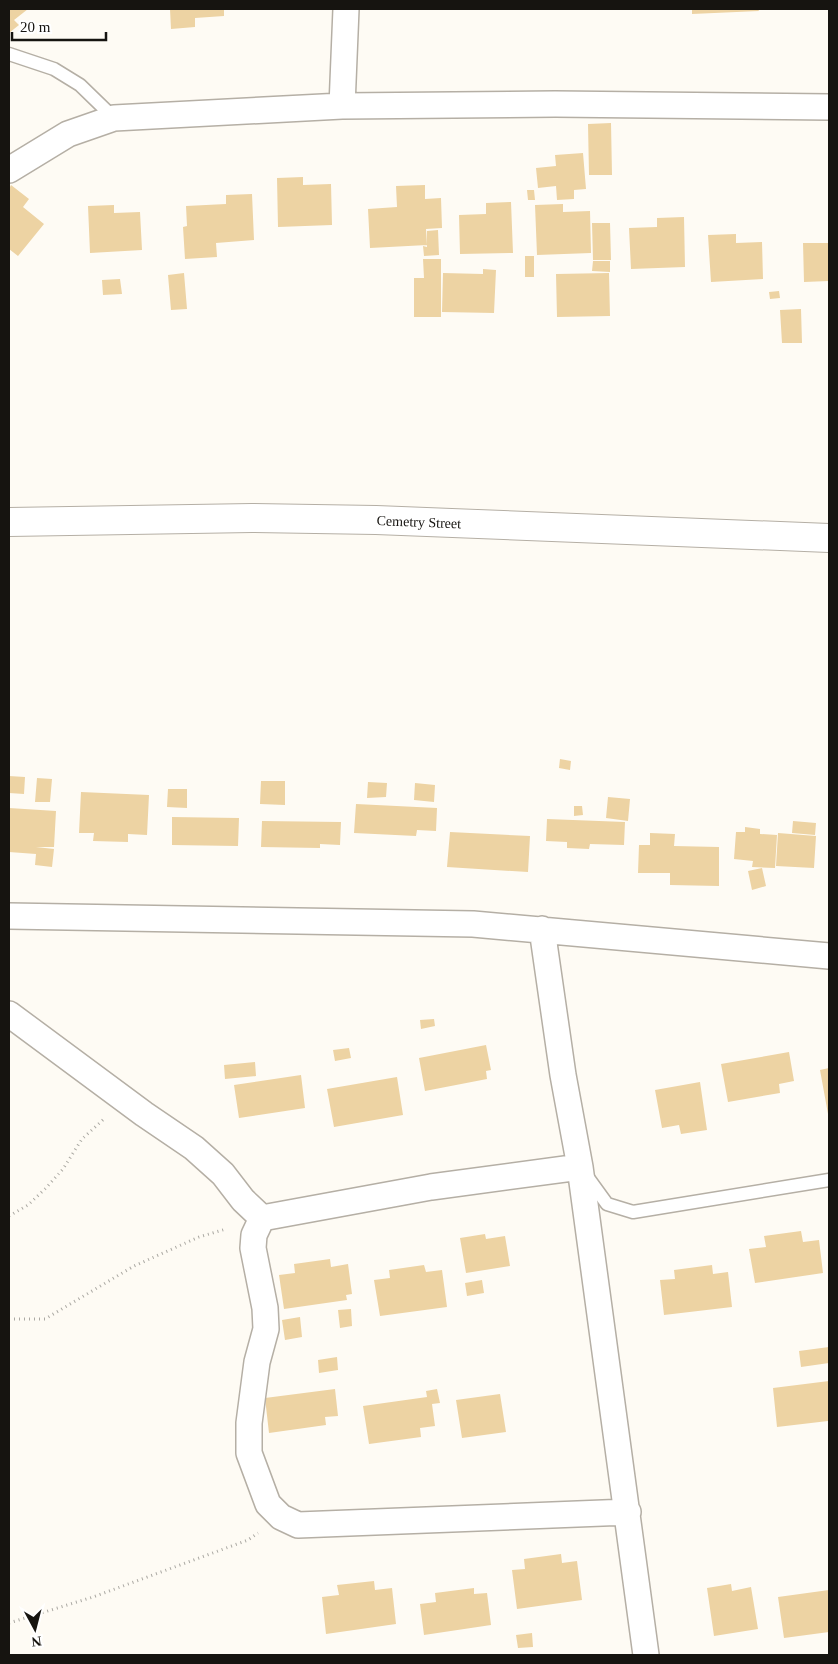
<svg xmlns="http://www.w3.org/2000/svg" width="838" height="1664" font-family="'Times New Roman',serif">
<rect width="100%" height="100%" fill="#fefbf4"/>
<path fill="#edd3a3" d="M 9,9 L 28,9 L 14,20 L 19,25 L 9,33 Z
M 170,9 L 224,9 L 224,16 L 195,18 L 195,27 L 171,29 Z
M 692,9 L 758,9 L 759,11 L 692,14 Z
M 611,123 L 612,175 L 589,175 L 588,124 Z
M 583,153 L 586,189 L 574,190 L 574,199 L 557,200 L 556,186 L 538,188 L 536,168 L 556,166 L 555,155 Z
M 303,177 L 303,185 L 331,184 L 332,225 L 278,227 L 277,178 Z
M 11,185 L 29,199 L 23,207 L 44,224 L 18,256 L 9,249 L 9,189 Z
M 425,185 L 425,199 L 441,198 L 442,228 L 426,229 L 427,245 L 370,248 L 368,209 L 397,207 L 396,186 Z
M 527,190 L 534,190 L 535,200 L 528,200 Z
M 252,194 L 254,240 L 216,243 L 217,257 L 185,259 L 183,227 L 187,226 L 186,206 L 226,204 L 226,195 Z
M 511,202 L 513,253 L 460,254 L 459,215 L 486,214 L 486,203 Z
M 563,204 L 563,212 L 590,211 L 591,253 L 537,255 L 535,205 Z
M 114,205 L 114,213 L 140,212 L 142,250 L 90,253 L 88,206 Z
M 684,217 L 685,267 L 631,269 L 629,228 L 657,227 L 657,218 Z
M 592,223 L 610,223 L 611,260 L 593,260 Z
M 438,230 L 439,255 L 424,256 L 423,246 L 427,247 L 427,231 Z
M 736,234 L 736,243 L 762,242 L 763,279 L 711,282 L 708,235 Z
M 803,243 L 829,243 L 829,281 L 804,282 Z
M 525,256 L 534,256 L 534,277 L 525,277 Z
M 423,259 L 441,259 L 441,317 L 414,317 L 414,278 L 424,278 Z
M 593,261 L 610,261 L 610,272 L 592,271 Z
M 483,269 L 496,270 L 494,313 L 442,312 L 443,273 L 483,274 Z
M 184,273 L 187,309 L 171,310 L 168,275 Z
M 609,273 L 610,316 L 557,317 L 556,274 Z
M 120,279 L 122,294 L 103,295 L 102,280 Z
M 779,291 L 780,298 L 770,299 L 769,292 Z
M 801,309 L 802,343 L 782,343 L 780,310 Z
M 560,759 L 571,761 L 570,770 L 559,768 Z
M 9,776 L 25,777 L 24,794 L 9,793 Z
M 37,778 L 52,779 L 50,802 L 35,802 Z
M 261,781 L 285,781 L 285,805 L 260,804 Z
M 368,782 L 387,783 L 386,797 L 367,798 Z
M 415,783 L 435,785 L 434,802 L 414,800 Z
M 168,789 L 187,789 L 187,808 L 167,807 Z
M 81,792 L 149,795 L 147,835 L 128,834 L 128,842 L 93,841 L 94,833 L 79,833 Z
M 608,797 L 630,799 L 628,821 L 606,818 Z
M 356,804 L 437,808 L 436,831 L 417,830 L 416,836 L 354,833 Z
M 574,806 L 582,806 L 583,815 L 574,816 Z
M 9,808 L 56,811 L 54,847 L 36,847 L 54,849 L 52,867 L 35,865 L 36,854 L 9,852 Z
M 172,817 L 239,818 L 238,846 L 172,845 Z
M 547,819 L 625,822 L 624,845 L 590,844 L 589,849 L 567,848 L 567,842 L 546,841 Z
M 262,821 L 341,822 L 340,845 L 320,844 L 320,848 L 261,847 Z
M 793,821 L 816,823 L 815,835 L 792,833 Z
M 745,827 L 760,829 L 760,834 L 777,835 L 775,868 L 752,867 L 753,861 L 734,859 L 736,832 L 745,832 Z
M 450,832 L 530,836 L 528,872 L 447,867 Z
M 650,833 L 675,834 L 674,846 L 719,847 L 719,886 L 670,885 L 670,873 L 638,873 L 639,845 L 650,845 Z
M 778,833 L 816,836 L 814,868 L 776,866 Z
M 762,868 L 766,886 L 752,890 L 748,871 Z
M 434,1019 L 435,1026 L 421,1029 L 420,1020 Z
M 486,1045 L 491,1070 L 486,1071 L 487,1079 L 425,1091 L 419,1058 Z
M 349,1048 L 351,1058 L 335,1061 L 333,1050 Z
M 789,1052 L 794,1081 L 779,1084 L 780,1093 L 728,1102 L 721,1064 Z
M 255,1062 L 256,1076 L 225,1079 L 224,1065 Z
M 829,1068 L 829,1113 L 828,1114 L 820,1070 Z
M 301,1075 L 305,1108 L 239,1118 L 234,1085 Z
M 397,1077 L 403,1115 L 334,1127 L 327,1089 Z
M 700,1082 L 707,1130 L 681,1134 L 679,1125 L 662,1128 L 655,1090 Z
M 801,1231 L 803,1242 L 819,1240 L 823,1273 L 755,1283 L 749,1249 L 766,1247 L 764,1236 Z
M 485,1234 L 486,1239 L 505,1236 L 510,1266 L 466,1273 L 460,1238 Z
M 330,1259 L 331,1267 L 348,1264 L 352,1294 L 346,1295 L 347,1300 L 284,1309 L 279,1275 L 295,1273 L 294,1264 Z
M 424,1265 L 426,1272 L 442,1270 L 447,1307 L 380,1316 L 374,1280 L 390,1278 L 389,1270 Z
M 712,1265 L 713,1274 L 728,1272 L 732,1307 L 664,1315 L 660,1280 L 675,1279 L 674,1270 Z
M 482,1280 L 484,1293 L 467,1296 L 465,1283 Z
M 351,1309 L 352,1326 L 340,1328 L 338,1310 Z
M 300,1317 L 302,1337 L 285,1340 L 282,1320 Z
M 829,1347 L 829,1363 L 801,1367 L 799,1351 Z
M 337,1357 L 338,1370 L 319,1373 L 318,1360 Z
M 829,1381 L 828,1421 L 777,1427 L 773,1388 Z
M 335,1389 L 338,1416 L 325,1417 L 326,1425 L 269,1433 L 265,1398 Z
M 437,1389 L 440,1403 L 432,1404 L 435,1426 L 420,1428 L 421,1437 L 369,1444 L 363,1406 L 427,1397 L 426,1391 Z
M 500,1394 L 506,1432 L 462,1438 L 456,1400 Z
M 561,1554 L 562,1563 L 577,1561 L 582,1600 L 517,1609 L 512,1570 L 525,1569 L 524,1559 Z
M 374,1581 L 375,1590 L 392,1588 L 396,1624 L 326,1634 L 322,1597 L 339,1595 L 337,1585 Z
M 731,1584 L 732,1591 L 751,1587 L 758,1629 L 714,1636 L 707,1588 Z
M 474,1588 L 474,1594 L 487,1593 L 491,1625 L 424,1635 L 420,1604 L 436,1602 L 435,1593 Z
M 829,1590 L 829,1632 L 784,1638 L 778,1597 Z
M 532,1633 L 533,1647 L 518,1648 L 516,1635 Z"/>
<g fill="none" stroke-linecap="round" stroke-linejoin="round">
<g stroke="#b5afa5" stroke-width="15">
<path id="service" d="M 9,54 L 54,69 L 80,85 L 114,118
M 586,1175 L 607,1204 L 633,1212 L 829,1180"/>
</g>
<g stroke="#b5afa5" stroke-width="28">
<path id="minor" d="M 342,106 L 346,9
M 9,170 L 68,134 L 114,118 L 342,106 L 555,104 L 829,107
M 9,916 L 473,924 L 829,956
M 542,929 L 563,1075 L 580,1167 L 646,1655
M 9,1014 L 144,1114 L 194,1148 L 223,1174 L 243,1200 L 262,1218 L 431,1187 L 580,1167
M 262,1218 L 254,1235 L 253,1248 L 265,1308 L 266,1329 L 257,1362 L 249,1423 L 249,1453 L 268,1504 L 281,1517 L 298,1525 L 628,1512"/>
</g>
<g stroke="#b5afa5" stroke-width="30">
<g id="tertiary">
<path id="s1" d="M 9,522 L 252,518 L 376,520 L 829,538"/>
</g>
</g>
<path stroke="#aba9a3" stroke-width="3" stroke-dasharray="1 4" stroke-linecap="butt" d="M 9,1216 L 28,1205 L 46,1188 L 63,1169 L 82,1139 L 104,1119
M 9,1319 L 45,1319 L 134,1266 L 199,1237 L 226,1229
M 9,1623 L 93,1597 L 248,1540 L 258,1533"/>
<use href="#service" stroke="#fff" stroke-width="12"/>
<use href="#minor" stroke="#fff" stroke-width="25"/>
<use href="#tertiary" stroke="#fff" stroke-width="28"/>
</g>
<g text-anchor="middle" stroke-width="4" stroke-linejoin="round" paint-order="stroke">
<g font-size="14" fill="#161410" stroke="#fff">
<text dy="5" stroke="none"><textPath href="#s1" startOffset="410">Cemetry Street</textPath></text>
</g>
</g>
<rect width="838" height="1664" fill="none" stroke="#161410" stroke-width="20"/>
<g transform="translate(35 1629) rotate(173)" stroke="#ffffff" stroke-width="4" paint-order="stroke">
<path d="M0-4L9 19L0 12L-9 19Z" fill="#161410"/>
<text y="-8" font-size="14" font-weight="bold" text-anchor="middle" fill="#161410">N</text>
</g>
<path d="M12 32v8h94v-8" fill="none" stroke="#161410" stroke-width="2.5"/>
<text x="20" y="32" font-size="15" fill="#161410" stroke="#ffffff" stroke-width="4" paint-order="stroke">20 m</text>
</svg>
